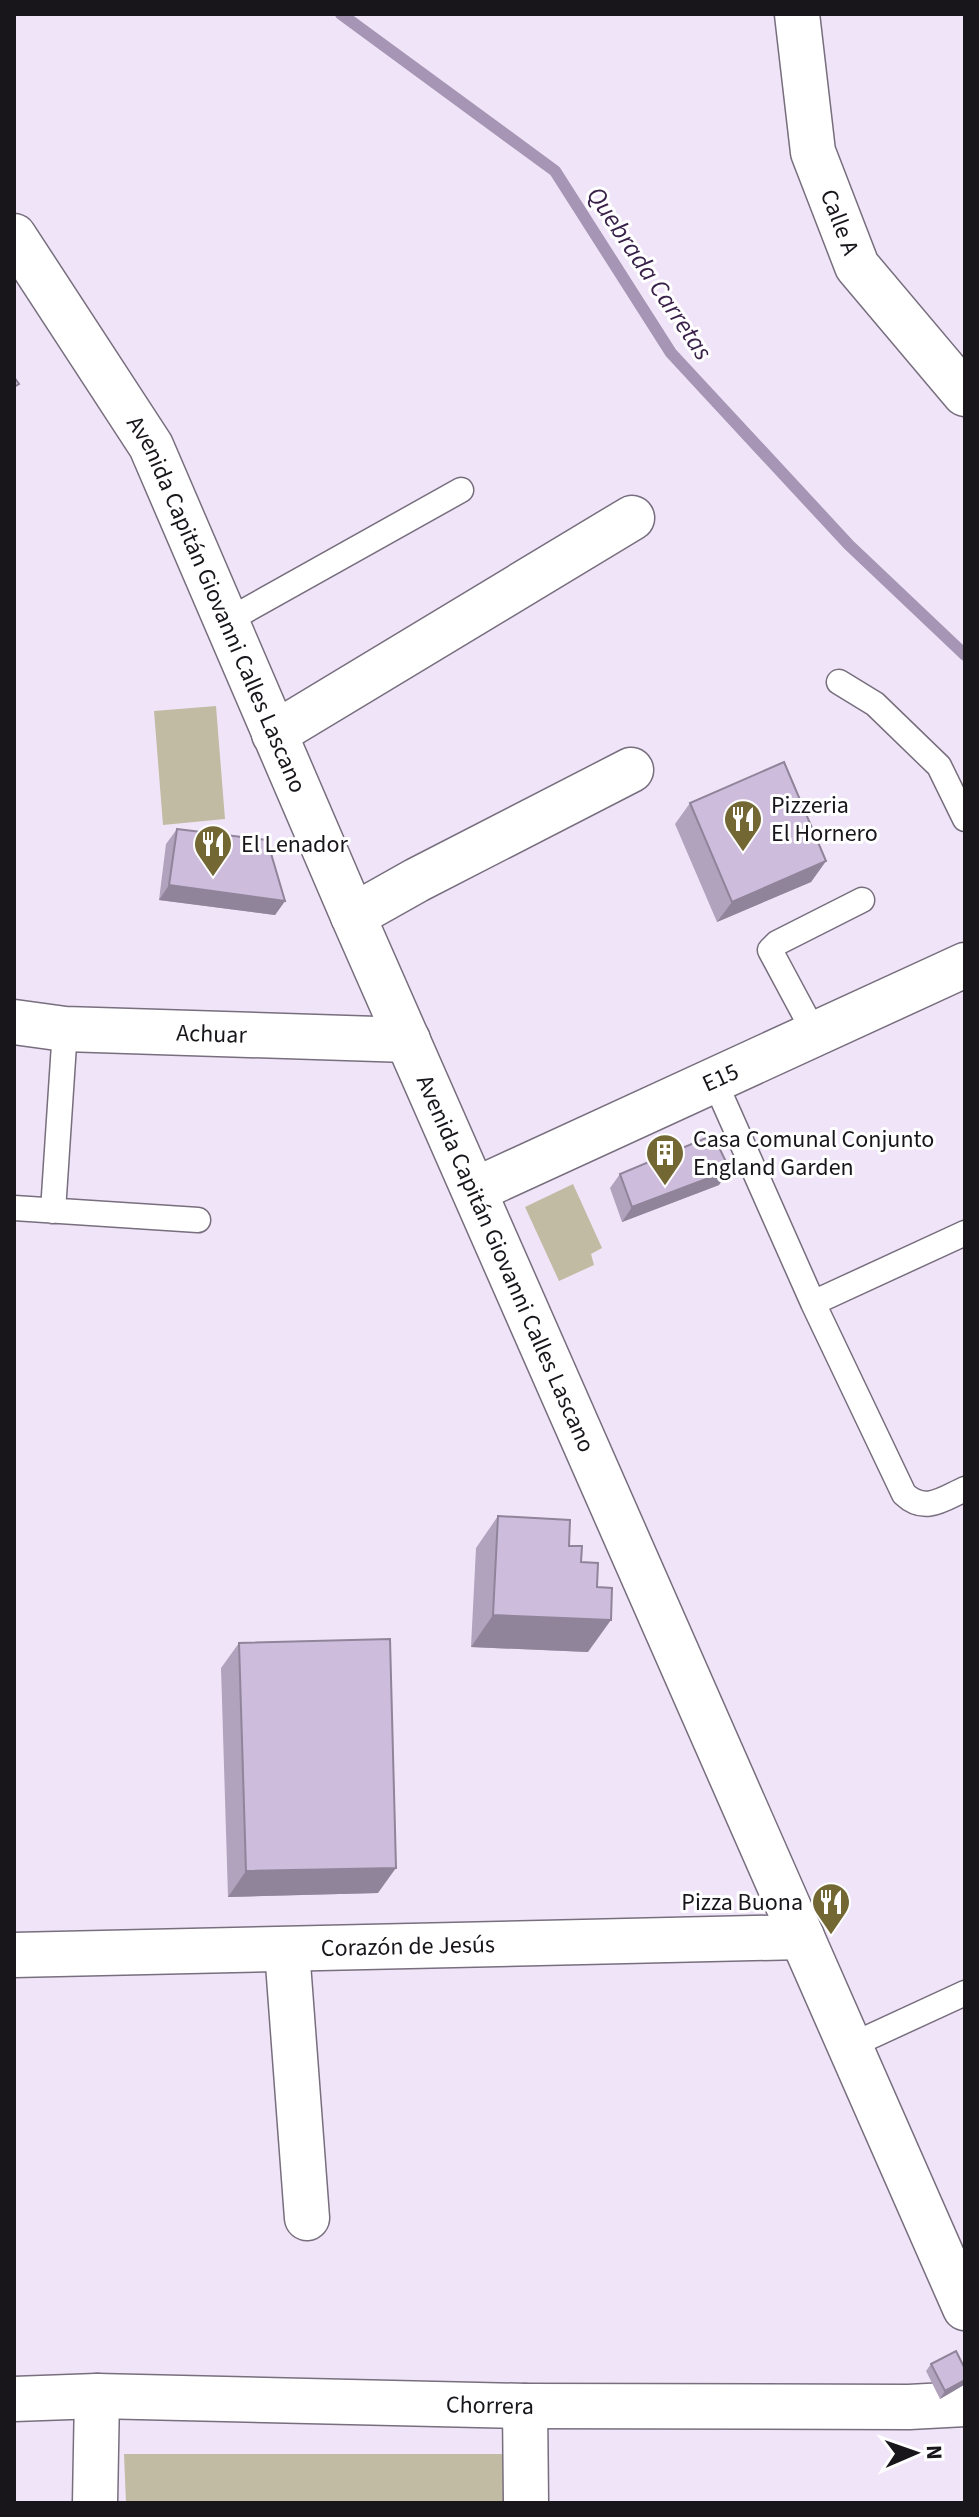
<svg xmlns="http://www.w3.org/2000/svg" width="979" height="2517" font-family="'Source Sans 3',sans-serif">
<rect width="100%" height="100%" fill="#f0e5f8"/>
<path fill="#c1bba3" d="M 216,706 L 225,819 L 163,825 L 154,711 Z
M 573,1184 L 602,1248 L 591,1254 L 594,1265 L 559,1281 L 525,1207 Z
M 124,2454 L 505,2454 L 504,2503 L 126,2503 Z"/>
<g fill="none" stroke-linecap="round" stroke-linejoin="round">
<path stroke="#a695b4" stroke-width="12" d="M 341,14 L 555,171 L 671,353 L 849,545 L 965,655"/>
<g stroke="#776e7e" stroke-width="27">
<path id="lane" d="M 225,622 L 461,490
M 839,682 L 875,704 L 939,766 L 965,819
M 815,1034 L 770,950 L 777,943 L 862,900
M 714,1080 L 813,1303 L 904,1494 C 925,1514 943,1499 965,1489
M 14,1208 L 198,1220
M 53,1211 L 65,1029
M 813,1303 L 965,1233
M 850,2046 L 965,1993"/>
</g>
<g stroke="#776e7e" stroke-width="47">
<g id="street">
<path id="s1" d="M 797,14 L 813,152 L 857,266 L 965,394"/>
<path d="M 274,734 L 632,518"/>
<path d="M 353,916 L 417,880 L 631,770"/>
<path id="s2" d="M 14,1022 L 65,1029 L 408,1040"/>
<path id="s3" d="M 475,1190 L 965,965"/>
<path d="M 287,1950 L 307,2218"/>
<path id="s4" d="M 14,1955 L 802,1937"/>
<path id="s5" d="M 14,2399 L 97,2396 L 525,2406 L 909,2407 L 965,2404"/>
<path d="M 525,2406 L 526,2503"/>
<path d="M 95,2503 L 97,2396"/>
</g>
</g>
<g stroke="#776e7e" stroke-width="47">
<g id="secondary">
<path id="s6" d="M 14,236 L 151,446 L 353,916 L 965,2308"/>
</g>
</g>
<use href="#lane" stroke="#fff" stroke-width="24"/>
<use href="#street" stroke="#fff" stroke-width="44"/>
<use href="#secondary" stroke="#fff" stroke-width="44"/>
</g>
<path fill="#b1a2bd" d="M 690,803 L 826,861 L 811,882 L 717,922 L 675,824 Z
M 177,829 L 285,901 L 275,915 L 159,900 L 166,844 Z
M 620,1174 L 719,1185 L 622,1222 L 610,1188 Z
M 498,1516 L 569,1546 L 588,1652 L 471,1647 L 476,1548 Z
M 239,1643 L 378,1893 L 228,1897 L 221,1668 Z
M 931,2364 L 965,2369 L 965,2384 L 940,2399 L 926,2371 Z"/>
<path fill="#90849a" d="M 826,861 L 811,882 L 717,922 L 732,902 Z
M 169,885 L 285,901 L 275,915 L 159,900 Z
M 730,1170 L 719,1185 L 622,1222 L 632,1207 Z
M 493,1615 L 611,1620 L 588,1652 L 471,1647 Z
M 396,1868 L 378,1893 L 228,1897 L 246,1871 Z
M 965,2380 L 964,2385 L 940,2399 L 945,2391 Z"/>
<path fill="#cebcdc" stroke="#90849a" stroke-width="2" d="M 14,377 L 19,384 L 14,387 Z
M 784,762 L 826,861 L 732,902 L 690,803 Z
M 177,829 L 267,840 L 285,901 L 169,885 Z
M 713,1135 L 730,1170 L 632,1207 L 620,1174 Z
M 498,1516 L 570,1520 L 569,1546 L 582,1546 L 581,1562 L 598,1563 L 597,1587 L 612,1588 L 611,1620 L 493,1615 Z
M 390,1639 L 396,1868 L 246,1871 L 239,1643 Z
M 956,2351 L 965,2369 L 965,2380 L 945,2391 L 931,2364 Z"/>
<defs>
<g id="restaurant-pin" transform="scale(2)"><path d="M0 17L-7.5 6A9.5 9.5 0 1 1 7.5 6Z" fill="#736734" stroke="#fff"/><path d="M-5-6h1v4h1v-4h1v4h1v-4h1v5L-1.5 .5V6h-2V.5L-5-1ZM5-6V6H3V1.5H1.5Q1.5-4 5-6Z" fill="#fff"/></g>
<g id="building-pin" transform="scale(2)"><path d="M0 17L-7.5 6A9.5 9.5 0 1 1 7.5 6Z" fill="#736734" stroke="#fff"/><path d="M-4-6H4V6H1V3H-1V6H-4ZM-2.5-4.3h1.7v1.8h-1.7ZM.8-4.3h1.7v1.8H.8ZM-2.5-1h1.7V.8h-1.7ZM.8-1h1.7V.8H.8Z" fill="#fff"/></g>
</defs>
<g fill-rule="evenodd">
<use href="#restaurant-pin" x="743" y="819"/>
<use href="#restaurant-pin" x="213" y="844"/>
<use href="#building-pin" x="665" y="1153"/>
<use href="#restaurant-pin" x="831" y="1902"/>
</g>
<g text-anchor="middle" stroke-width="6" stroke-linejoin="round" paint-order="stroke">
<g font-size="24" fill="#18151b" stroke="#fff">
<text dy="8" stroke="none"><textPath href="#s1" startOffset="214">Calle A</textPath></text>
<text dy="8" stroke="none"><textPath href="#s6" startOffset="422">Avenida Capitán Giovanni Calles Lascano</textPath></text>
<text dy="8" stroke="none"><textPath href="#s2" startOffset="198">Achuar</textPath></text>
<text dy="8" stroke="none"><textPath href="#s3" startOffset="270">E15</textPath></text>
<text dy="8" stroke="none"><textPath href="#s6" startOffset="1142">Avenida Capitán Giovanni Calles Lascano</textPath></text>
<text dy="8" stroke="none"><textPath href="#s4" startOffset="394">Corazón de Jesús</textPath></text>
<text dy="8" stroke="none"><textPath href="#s5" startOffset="476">Chorrera</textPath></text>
</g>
<g font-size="24" fill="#18151b" stroke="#fff" text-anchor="start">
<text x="771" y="813">Pizzeria<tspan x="771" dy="28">El Hornero</tspan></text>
<text x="241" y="852">El Lenador</text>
<text x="693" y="1147">Casa Comunal Conjunto<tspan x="693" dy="28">England Garden</tspan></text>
<text x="803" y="1910" text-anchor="end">Pizza Buona</text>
</g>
<g font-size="26" font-style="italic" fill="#39214a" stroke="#fff">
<text transform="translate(650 273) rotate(56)" y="9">Quebrada Carretas</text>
</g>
</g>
<rect width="979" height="2517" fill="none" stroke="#18151b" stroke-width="32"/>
<g transform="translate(915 2453) rotate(88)" stroke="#ffffff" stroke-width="6" paint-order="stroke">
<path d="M0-6L14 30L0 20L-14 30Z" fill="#18151b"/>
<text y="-12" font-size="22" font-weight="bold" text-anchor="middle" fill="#18151b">N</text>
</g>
</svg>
